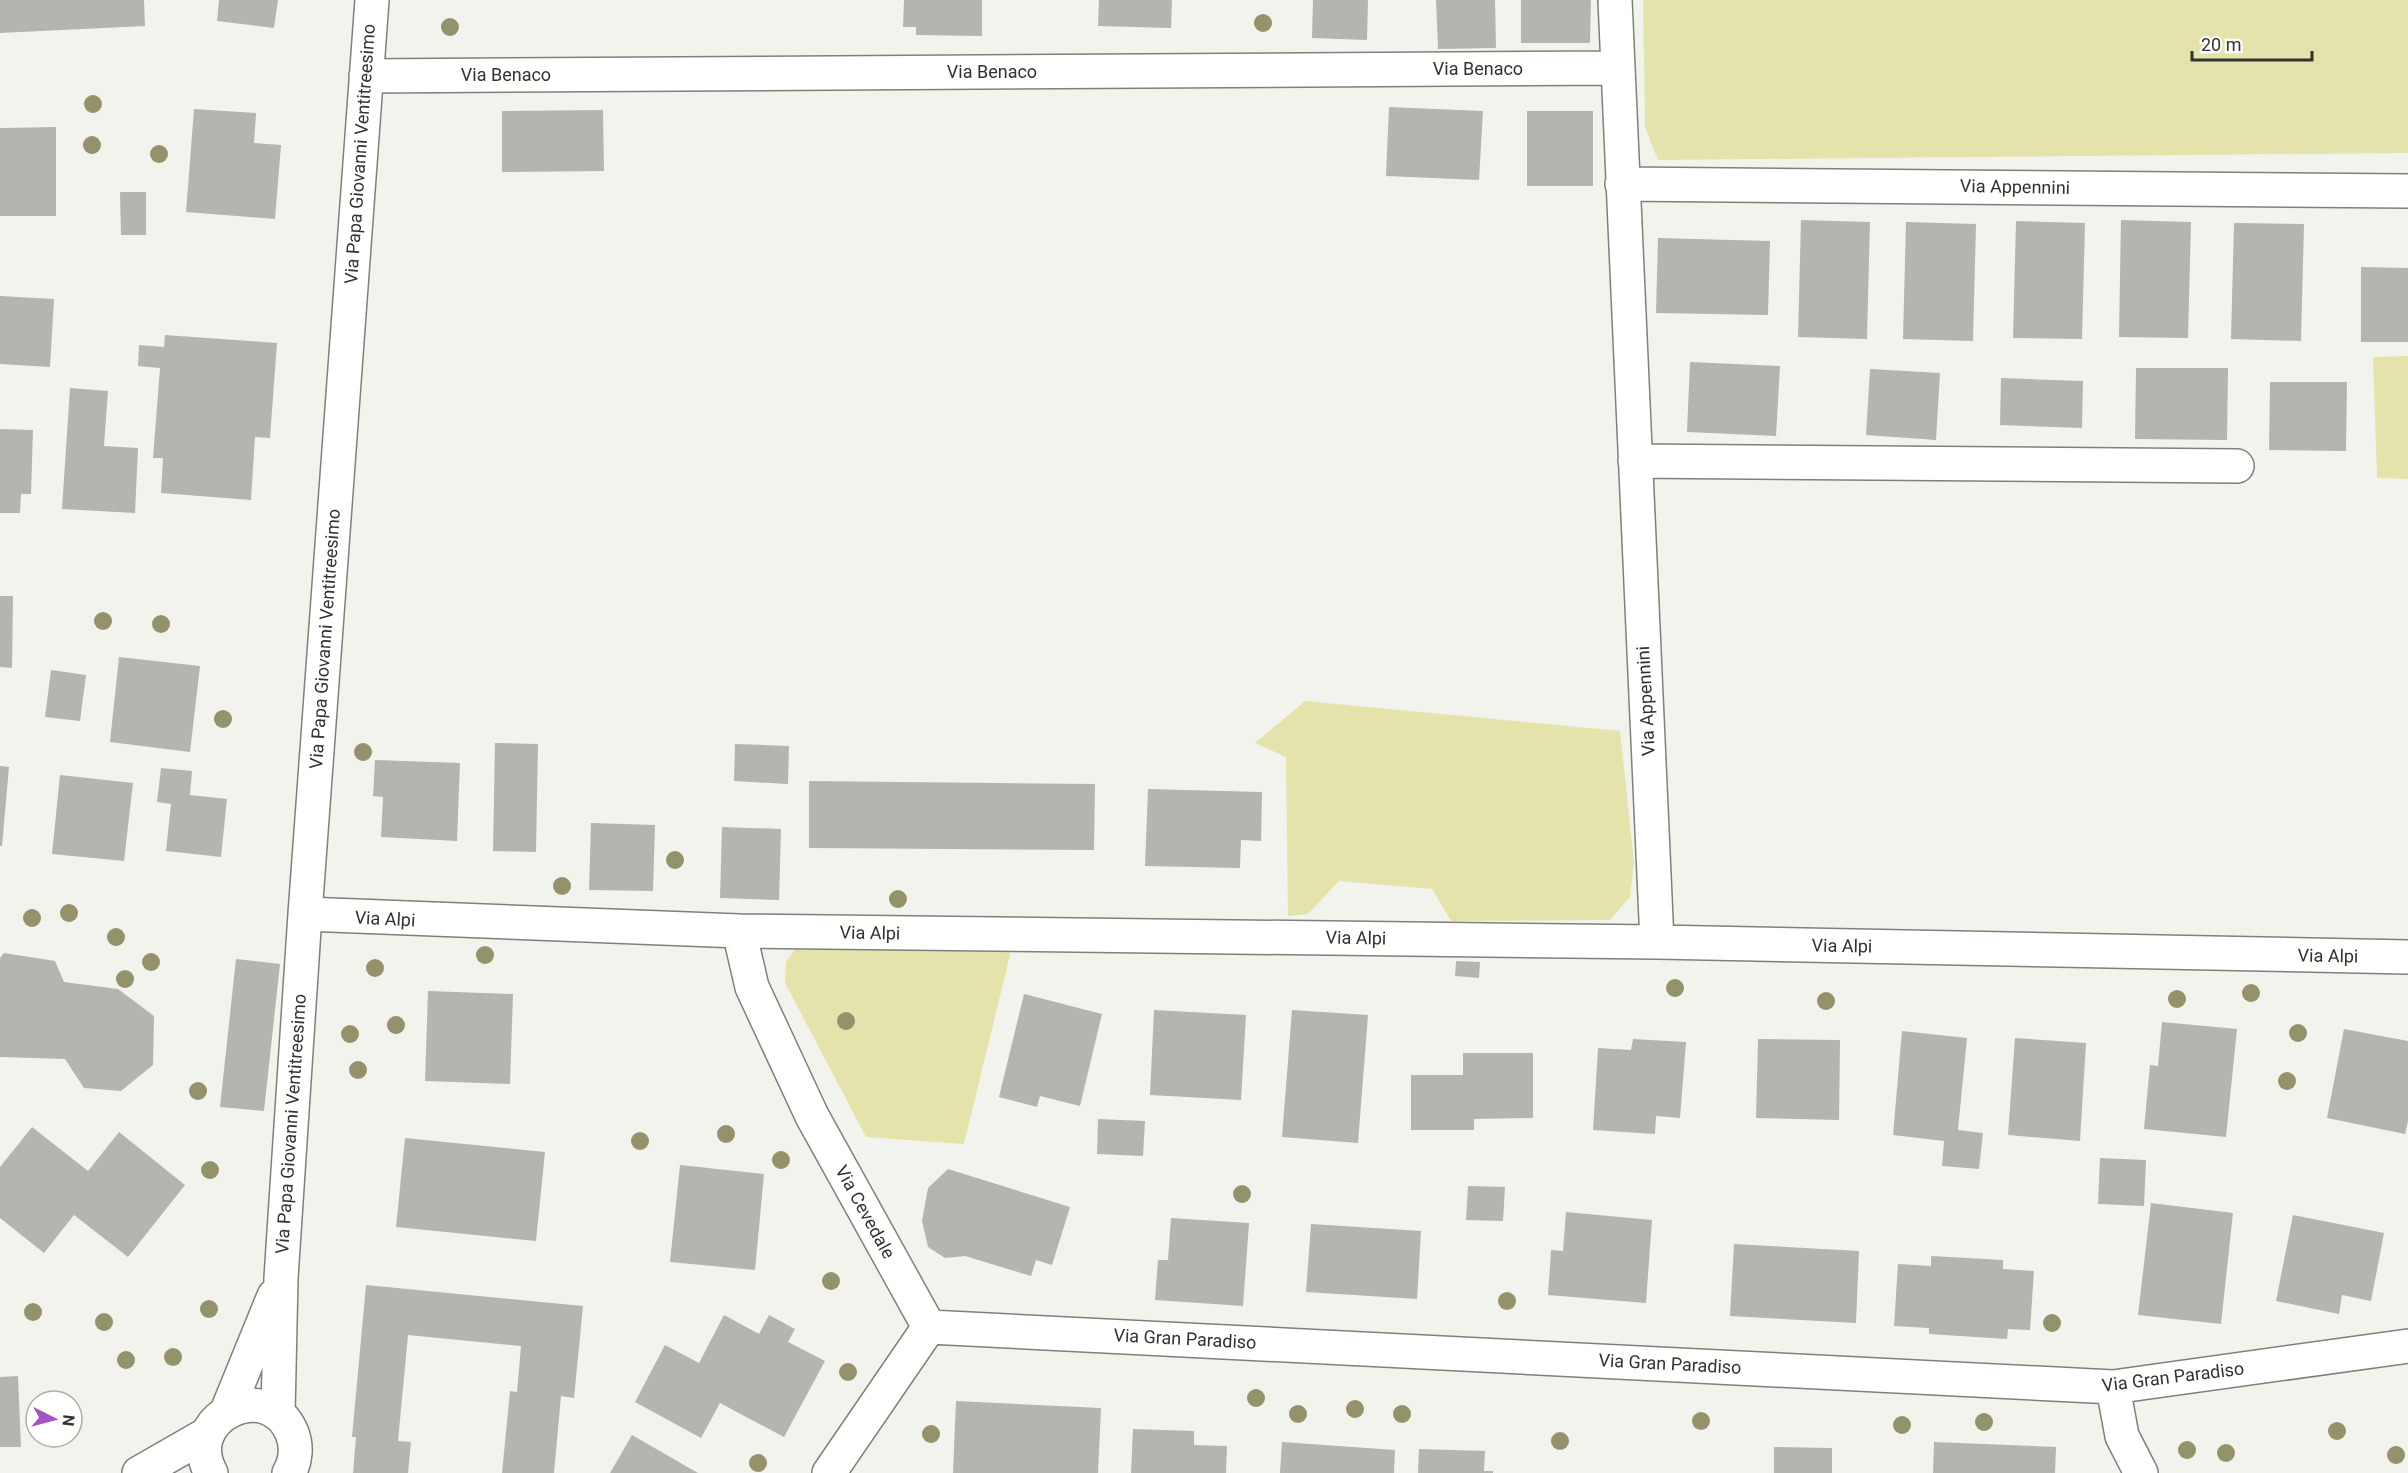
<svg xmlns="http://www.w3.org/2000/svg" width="2408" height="1473" font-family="Roboto,sans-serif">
<rect width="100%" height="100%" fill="#f3f3ed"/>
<path fill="#e5e3ac" d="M 1643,0 L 2408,0 L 2408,153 L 1658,160 L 1645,127 Z
M 2408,356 L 2408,479 L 2377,478 L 2373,357 Z
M 1305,701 L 1620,731 L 1634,862 L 1630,897 L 1610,920 L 1451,921 L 1432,889 L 1339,881 L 1308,914 L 1288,916 L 1286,757 L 1255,743 Z
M 796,948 L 1011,951 L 964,1144 L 866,1137 L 785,983 L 786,962 Z"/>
<path fill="#b5b5af" d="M 0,0 L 144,0 L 145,26 L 0,33 Z
M 219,0 L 278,0 L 274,28 L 217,21 Z
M 904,0 L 982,0 L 982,36 L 916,35 L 916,27 L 903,27 Z
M 1099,0 L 1172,0 L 1171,28 L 1098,26 Z
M 1313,0 L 1368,0 L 1367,40 L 1312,38 Z
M 1436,0 L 1495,0 L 1496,48 L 1438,49 Z
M 1521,0 L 1591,0 L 1590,43 L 1521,43 Z
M 1389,107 L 1483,111 L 1479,180 L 1386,176 Z
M 194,109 L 256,113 L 254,143 L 281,145 L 275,219 L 186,212 Z
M 603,110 L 604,171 L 502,172 L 502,111 Z
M 1527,111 L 1593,111 L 1593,186 L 1527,186 Z
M 56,127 L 56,216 L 0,216 L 0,128 Z
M 120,192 L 146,192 L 146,235 L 121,235 Z
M 1801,220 L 1870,222 L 1867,339 L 1798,337 Z
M 2121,220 L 2191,222 L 2188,338 L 2119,337 Z
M 2016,221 L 2085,223 L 2082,339 L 2013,338 Z
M 1906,222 L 1976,224 L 1973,341 L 1903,339 Z
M 2234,223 L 2304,224 L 2301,341 L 2231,339 Z
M 1658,238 L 1770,241 L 1768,315 L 1656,313 Z
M 2361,267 L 2408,268 L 2408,342 L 2361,342 Z
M 0,296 L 54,299 L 50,367 L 0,364 Z
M 165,335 L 277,343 L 270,438 L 255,437 L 251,500 L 161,493 L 163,458 L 153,458 L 160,368 L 138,366 L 139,345 L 164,347 Z
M 1690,362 L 1780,366 L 1776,436 L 1687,432 Z
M 2136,368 L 2228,368 L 2227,440 L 2135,439 Z
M 1870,369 L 1940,373 L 1936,440 L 1866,435 Z
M 2001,378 L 2083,381 L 2082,428 L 2000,425 Z
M 2270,382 L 2347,382 L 2346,451 L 2269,450 Z
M 70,388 L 108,391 L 104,446 L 138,448 L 135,513 L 62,509 Z
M 0,429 L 33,430 L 31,494 L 21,494 L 20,513 L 0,513 Z
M 0,596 L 13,596 L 12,668 L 0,667 Z
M 119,657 L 200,666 L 190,752 L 110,742 Z
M 51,670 L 86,675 L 80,721 L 45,717 Z
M 495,743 L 538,744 L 536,852 L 493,851 Z
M 735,744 L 789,746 L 788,784 L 734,781 Z
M 375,760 L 460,763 L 457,841 L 381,837 L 383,797 L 373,796 Z
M 0,766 L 9,767 L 2,846 L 0,846 Z
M 161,768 L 192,771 L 190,795 L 227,799 L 221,857 L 166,851 L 171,804 L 157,802 Z
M 60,775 L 133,783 L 124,861 L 52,854 Z
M 809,781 L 1095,784 L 1094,850 L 809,848 Z
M 1148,789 L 1262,792 L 1261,841 L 1241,840 L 1240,868 L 1145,866 Z
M 591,823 L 655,825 L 653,891 L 589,890 Z
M 722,827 L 781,829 L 779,900 L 720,898 Z
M 4,953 L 55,961 L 64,982 L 118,989 L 154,1016 L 153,1065 L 121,1091 L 84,1088 L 65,1059 L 0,1057 L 0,958 Z
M 236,959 L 280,964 L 264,1111 L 220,1107 Z
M 1456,961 L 1480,962 L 1479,978 L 1455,976 Z
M 428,991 L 513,994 L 510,1084 L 425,1081 Z
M 1024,994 L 1102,1014 L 1080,1106 L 1040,1096 L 1037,1107 L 999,1097 Z
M 1154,1010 L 1246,1015 L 1241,1100 L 1150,1095 Z
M 1292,1010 L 1368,1015 L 1358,1143 L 1282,1137 Z
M 2162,1022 L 2237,1029 L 2226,1137 L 2144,1129 L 2150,1065 L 2158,1066 Z
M 2344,1029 L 2408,1041 L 2408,1121 L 2405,1134 L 2327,1118 Z
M 1902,1031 L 1967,1038 L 1958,1130 L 1983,1133 L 1979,1169 L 1942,1166 L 1944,1141 L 1893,1135 Z
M 2015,1038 L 2086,1043 L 2080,1141 L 2008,1135 Z
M 1633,1039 L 1686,1042 L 1680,1118 L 1656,1116 L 1655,1134 L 1593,1130 L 1598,1048 L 1631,1050 Z
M 1758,1039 L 1840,1040 L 1839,1120 L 1756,1118 Z
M 1463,1053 L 1533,1053 L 1533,1118 L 1474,1119 L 1474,1130 L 1411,1130 L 1411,1075 L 1463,1075 Z
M 1098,1119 L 1145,1121 L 1143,1156 L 1097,1154 Z
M 32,1127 L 88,1171 L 119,1132 L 185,1185 L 128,1257 L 74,1215 L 44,1253 L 0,1218 L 0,1167 Z
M 405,1138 L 545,1152 L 536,1241 L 396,1227 Z
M 2100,1158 L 2146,1160 L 2144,1206 L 2098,1204 Z
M 680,1165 L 764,1174 L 755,1270 L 670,1262 Z
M 948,1169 L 1070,1207 L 1052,1265 L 1036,1260 L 1031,1276 L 965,1256 L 945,1258 L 928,1247 L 922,1221 L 928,1188 Z
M 1468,1186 L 1505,1187 L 1503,1221 L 1466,1220 Z
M 2151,1203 L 2233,1213 L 2221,1324 L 2138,1315 Z
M 1566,1212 L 1652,1220 L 1646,1303 L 1548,1295 L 1551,1250 L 1563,1251 Z
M 2293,1215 L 2384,1233 L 2371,1301 L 2342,1295 L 2339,1314 L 2276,1301 Z
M 1171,1218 L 1249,1223 L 1243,1306 L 1155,1300 L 1158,1260 L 1168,1260 Z
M 1311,1224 L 1421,1231 L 1417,1299 L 1306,1292 Z
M 1734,1244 L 1859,1251 L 1856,1323 L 1730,1316 Z
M 1931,1256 L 2003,1260 L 2003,1269 L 2034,1271 L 2030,1330 L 2008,1329 L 2007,1339 L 1929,1334 L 1929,1328 L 1894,1326 L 1898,1264 L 1931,1266 Z
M 366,1285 L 583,1306 L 574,1398 L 561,1396 L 554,1473 L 502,1473 L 510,1391 L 517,1392 L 521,1346 L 408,1335 L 398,1441 L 411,1442 L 408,1473 L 353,1473 L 356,1437 L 352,1437 Z
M 724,1315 L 759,1334 L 769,1315 L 795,1329 L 788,1342 L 825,1361 L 784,1437 L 720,1403 L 701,1438 L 635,1402 L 665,1345 L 699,1363 Z
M 18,1376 L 21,1447 L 0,1447 L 0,1377 Z
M 956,1401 L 1101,1408 L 1098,1473 L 953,1473 Z
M 1133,1429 L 1194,1431 L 1194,1445 L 1227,1446 L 1226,1473 L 1131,1473 Z
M 632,1435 L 698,1473 L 610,1473 Z
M 1282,1442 L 1395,1450 L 1394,1473 L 1280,1473 Z
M 1934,1442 L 2056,1447 L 2055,1473 L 1933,1473 Z
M 1774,1447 L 1832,1448 L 1832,1473 L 1774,1473 Z
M 1419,1449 L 1485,1451 L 1484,1471 L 1493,1471 L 1493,1473 L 1418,1473 Z"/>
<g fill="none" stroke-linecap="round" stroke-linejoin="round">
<g stroke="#80807b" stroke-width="36">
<path id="minor" d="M 1615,0 L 1657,942
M 366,76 L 1618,68
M 1622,184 L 2408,191
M 1635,461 L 2237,466
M 305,914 L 739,931 L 1657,942 L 2408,957
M 739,931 L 752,987 L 812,1116 L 929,1327 L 829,1473
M 929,1327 L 2113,1387 L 2408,1346
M 2113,1387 L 2122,1436 L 2141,1473
M 227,1411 L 274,1296
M 278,1414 L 281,1278 L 305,914 L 372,0
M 139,1473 L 207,1434
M 211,1473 C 180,1418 268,1375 292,1433 C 297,1446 296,1461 289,1473"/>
</g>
<use href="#minor" stroke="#fff" stroke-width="33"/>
</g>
<g fill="#94926b">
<circle cx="1263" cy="23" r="9"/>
<circle cx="450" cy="27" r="9"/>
<circle cx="93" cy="104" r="9"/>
<circle cx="92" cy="145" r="9"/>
<circle cx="159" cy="154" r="9"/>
<circle cx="103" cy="621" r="9"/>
<circle cx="161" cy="624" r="9"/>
<circle cx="223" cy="719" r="9"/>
<circle cx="363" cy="752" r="9"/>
<circle cx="675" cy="860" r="9"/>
<circle cx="562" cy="886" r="9"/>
<circle cx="898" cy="899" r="9"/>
<circle cx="69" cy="913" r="9"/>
<circle cx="32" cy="918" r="9"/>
<circle cx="116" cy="937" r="9"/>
<circle cx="485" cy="955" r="9"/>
<circle cx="151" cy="962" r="9"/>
<circle cx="375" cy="968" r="9"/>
<circle cx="125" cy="979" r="9"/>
<circle cx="1675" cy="988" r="9"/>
<circle cx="2251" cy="993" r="9"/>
<circle cx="2177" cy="999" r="9"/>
<circle cx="1826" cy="1001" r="9"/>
<circle cx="846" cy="1021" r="9"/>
<circle cx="396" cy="1025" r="9"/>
<circle cx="2298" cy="1033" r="9"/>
<circle cx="350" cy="1034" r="9"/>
<circle cx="358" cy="1070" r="9"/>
<circle cx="2287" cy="1081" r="9"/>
<circle cx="198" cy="1091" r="9"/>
<circle cx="726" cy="1134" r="9"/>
<circle cx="640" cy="1141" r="9"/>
<circle cx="781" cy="1160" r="9"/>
<circle cx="210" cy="1170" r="9"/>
<circle cx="1242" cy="1194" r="9"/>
<circle cx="831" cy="1281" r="9"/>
<circle cx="1507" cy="1301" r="9"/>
<circle cx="209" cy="1309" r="9"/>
<circle cx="33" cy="1312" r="9"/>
<circle cx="104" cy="1322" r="9"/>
<circle cx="2052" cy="1323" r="9"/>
<circle cx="173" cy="1357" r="9"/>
<circle cx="126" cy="1360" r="9"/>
<circle cx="848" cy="1372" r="9"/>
<circle cx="1256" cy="1398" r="9"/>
<circle cx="1355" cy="1409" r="9"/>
<circle cx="1298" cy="1414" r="9"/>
<circle cx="1402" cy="1414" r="9"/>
<circle cx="1701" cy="1421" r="9"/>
<circle cx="1984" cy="1422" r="9"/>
<circle cx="1902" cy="1425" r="9"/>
<circle cx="2337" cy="1431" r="9"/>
<circle cx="931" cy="1434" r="9"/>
<circle cx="1560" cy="1441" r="9"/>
<circle cx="2187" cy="1450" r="9"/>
<circle cx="2226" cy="1453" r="9"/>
<circle cx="2396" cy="1455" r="9"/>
<circle cx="758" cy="1463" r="9"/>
</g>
<g text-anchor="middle" stroke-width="6" stroke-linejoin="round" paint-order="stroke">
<g font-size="18" fill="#323230" stroke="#fffffe">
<text x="1478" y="75">Via Benaco</text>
<text x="992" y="78">Via Benaco</text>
<text x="506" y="81">Via Benaco</text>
<text transform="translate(360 154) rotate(-86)" y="6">Via Papa Giovanni Ventitreesimo</text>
<text transform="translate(2015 187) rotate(1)" y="6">Via Appennini</text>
<text transform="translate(325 639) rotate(-86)" y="6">Via Papa Giovanni Ventitreesimo</text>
<text transform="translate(1646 701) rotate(-93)" y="6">Via Appennini</text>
<text transform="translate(385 919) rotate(3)" y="6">Via Alpi</text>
<text transform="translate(870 933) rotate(1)" y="6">Via Alpi</text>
<text transform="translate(1356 938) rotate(1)" y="6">Via Alpi</text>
<text transform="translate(1842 946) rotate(1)" y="6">Via Alpi</text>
<text transform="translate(2328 956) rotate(1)" y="6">Via Alpi</text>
<text transform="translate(291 1124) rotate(-86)" y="6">Via Papa Giovanni Ventitreesimo</text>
<text transform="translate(865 1212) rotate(61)" y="6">Via Cevedale</text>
<text transform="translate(1185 1339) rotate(3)" y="6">Via Gran Paradiso</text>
<text transform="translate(1670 1364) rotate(3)" y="6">Via Gran Paradiso</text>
<text transform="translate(2173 1377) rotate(-7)" y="6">Via Gran Paradiso</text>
</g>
</g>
<g transform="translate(54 1419) rotate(96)"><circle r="28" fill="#fffffe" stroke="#adadac" stroke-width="1.5"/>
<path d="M0-4.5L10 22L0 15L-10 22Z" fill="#a554c4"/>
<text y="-9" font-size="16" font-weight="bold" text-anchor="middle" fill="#323230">N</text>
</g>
<path d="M2192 51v9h120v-9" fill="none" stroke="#323230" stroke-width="3"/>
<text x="2201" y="51" font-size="18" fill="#323230" stroke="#fffffe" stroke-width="4.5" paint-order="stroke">20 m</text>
</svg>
